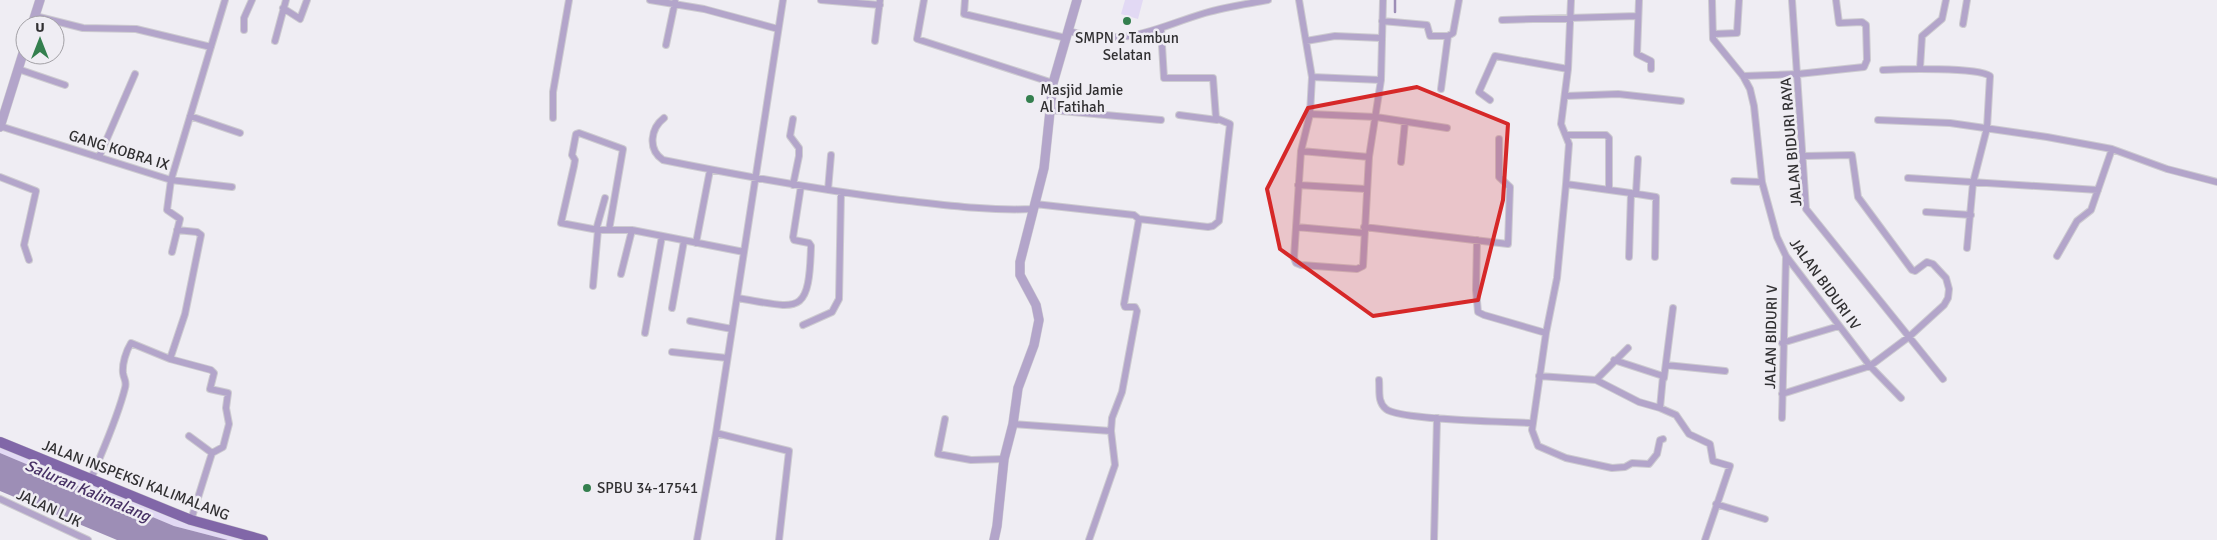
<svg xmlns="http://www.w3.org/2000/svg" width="2217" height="540" font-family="Signika,sans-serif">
<rect width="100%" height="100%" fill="#efedf3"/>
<path fill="#e2d9f4" d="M 1125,0 L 1143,0 L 1138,19 L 1121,14 Z
M 0,442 L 91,479 L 263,540 L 228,540 L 174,526 L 0,453 Z"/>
<path fill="#9d8eb6" d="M 0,453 L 174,526 L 228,540 L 117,540 L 0,491 Z"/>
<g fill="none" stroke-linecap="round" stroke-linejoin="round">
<path stroke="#9d8eb6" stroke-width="2.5" d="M 1395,12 L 1395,0"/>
<g stroke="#cdcbd0" stroke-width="8">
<path id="minor" d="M 650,0 L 704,9 L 778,29
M 821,0 L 880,5
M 924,0 L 917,39 L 1053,83
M 965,0 L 964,14 L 1066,38
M 1299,0 L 1312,77 L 1310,114 L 1301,151 L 1294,258 L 1296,263 L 1301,265 L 1357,269 L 1363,266 L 1369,157 L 1381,80 L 1383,0
M 1571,0 L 1568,69 L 1561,124 L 1569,144 L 1566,184 L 1557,278 L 1546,333 L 1532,430 L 1538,446 L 1566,458 L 1612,468 L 1625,467 L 1632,463 L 1649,464 L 1657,454 L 1660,440 L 1663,439
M 1639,0 L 1637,54 L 1651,61 L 1651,69
M 1712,0 L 1713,39 L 1743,76 L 1750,89 L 1754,106 L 1762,182 L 1777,237 L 1786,256 L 1870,366 L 1901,398
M 1792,0 L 1806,209 L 1943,379
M 283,8 L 300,19 L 307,0
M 35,16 L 83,28 L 136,29 L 211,47
M 1502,20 L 1638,16
M 1382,21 L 1427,25 L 1430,36 L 1448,36
M 1963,24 L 1967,0
M 244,30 L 244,18 L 252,0
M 1068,31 C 1129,47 1149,30 1205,13 C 1225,7 1247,4 1268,0
M 1713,34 L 1737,33 L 1739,0
M 275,41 L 286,0
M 875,41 L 880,0
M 1306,41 L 1335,36 L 1381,38
M 666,45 L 675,2
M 1920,68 L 1922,36 L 1942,19 L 1946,0
M 18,69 L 65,85
M 1883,70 C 1902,69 1977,67 1990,76 L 1987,128 L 1973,183 L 1967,248
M 1743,76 L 1798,74 L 1864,67 L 1867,60 L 1866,25 L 1862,22 L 1839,23 L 1836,0
M 1312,77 L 1381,80
M 1441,89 L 1448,36 L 1453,33 L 1459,0
M 1565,96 L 1618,94 L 1681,101
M 1490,100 L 1479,92 L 1495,56 L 1568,69
M 1050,110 L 1161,120
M 1310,114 L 1376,117 L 1447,128
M 1179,115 L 1217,120
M 190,116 L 240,133
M 553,118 L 553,92 L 569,0
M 664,118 C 651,128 647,149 663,160 C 742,176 820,190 900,200 C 945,205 988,211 1033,209
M 793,119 L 790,136 L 799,148 L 799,156 L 793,185
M 1878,120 L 1950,123 L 2047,137 L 2112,149 L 2167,169 L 2217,182
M 0,126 L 171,180 L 232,187
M 1566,135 L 1606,135 L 1609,138 L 1609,189
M 1301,151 L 1369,157
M 99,157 L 135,74
M 1401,162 L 1405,122
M 0,177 L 36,191 L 24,245 L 29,260
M 1908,178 L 2098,190
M 1734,181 L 1762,182
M 1566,184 L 1631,193 L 1629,257
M 1298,185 L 1366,189
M 828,190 L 831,155
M 1631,193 L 1656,197 L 1655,257
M 1636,193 L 1638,159
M 1035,204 L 1134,215 L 1139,219 L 1208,227 L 1213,226 L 1219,221 L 1230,124 L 1216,118 L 1213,78 L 1164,78 L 1161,29
M 1926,212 L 1971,215
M 1296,227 L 1364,233
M 1364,227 L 1508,244 L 1510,187 L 1499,177 L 1499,139
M 596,230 L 605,198
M 609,230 L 623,149 L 579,133 L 576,134 L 572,155 L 575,160 L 574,166 L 561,223 L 598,230 L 632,230 L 744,252
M 1477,240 L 1476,290 L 1478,312 L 1484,315 L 1546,333
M 696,243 L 710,170
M 172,252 L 180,219 L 167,210 L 171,180 L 225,0
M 2057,256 L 2077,221 L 2091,210 L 2112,149
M 621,274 L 632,230
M 593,286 L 598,230
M 737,298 C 799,308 809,318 811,246 L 809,243 L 794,240 L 793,237 L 801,186
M 672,308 L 684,241
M 690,321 L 732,329
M 803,325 L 832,312 L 839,299 L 841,192
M 645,333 L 662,236
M 1782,343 L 1839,326
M 672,352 L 727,358
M 170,359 L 185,314 L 201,235 L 197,232 L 177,230
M 1614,360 L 1663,376 L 1660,408
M 1666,365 L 1725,371
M 1539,376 L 1596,380 L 1628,348
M 1664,378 L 1673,308
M 1379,380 C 1380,390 1377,402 1386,409 C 1398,420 1510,422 1533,423
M 1596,380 L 1639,402 L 1660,408 L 1676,415 L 1689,434 L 1710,444 L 1713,461 L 1730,466 L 1705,540
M 1782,394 L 1870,366 L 1910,336 L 1944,305 L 1948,298 L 1949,289 L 1946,278 L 1933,264 L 1927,262 L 1915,271 L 1912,270 L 1858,197 L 1852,155 L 1804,156
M 1782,418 L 1786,256
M 945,419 L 938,454 L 971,460 L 1004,459
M 1013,424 L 1111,431
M 716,433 L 789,451 L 779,540
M 189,436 L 212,453
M 91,479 C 103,449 117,420 125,388 C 127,381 124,380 123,373 C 122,364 126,351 131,343 L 170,359 L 211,370 L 214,373 L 210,389 L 228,393 L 226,408 L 229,424 L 223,447 L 212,453 L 191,520
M 0,499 L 88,540
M 1716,504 L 1765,519
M 697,540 L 716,433 L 783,0
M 1089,540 L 1115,465 L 1111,431 L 1112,418 L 1122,392 L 1137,311 L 1135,307 L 1125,307 L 1124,304 L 1139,219
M 1434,540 L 1437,418"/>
</g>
<g stroke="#cdcbd0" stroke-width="10">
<path id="tertiary" d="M 32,25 L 40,0
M 0,127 L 25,47
M 994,540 L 997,526 L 1004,459 L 1013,424 L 1018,388 L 1034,345 L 1039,320 L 1036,305 L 1020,275 L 1020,262 L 1044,168 L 1053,83 L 1077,0"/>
</g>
<g stroke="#cdcbd0" stroke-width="11">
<path id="primary" d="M 0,442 L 191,520 L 263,540"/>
</g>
<use href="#minor" stroke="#b3a5ca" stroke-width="6"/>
<use href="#tertiary" stroke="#b3a5ca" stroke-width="9"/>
<use href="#primary" stroke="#8167a8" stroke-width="10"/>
</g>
<path fill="#d62828" fill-opacity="0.2" stroke="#d62828" stroke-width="4" stroke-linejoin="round" d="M 1417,87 L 1508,124 L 1503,200 L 1478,300 L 1373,316 L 1280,249 L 1267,189 L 1308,108 Z"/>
<g fill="#347f4e" stroke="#efedf3" stroke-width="2">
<circle cx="1127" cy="21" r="5"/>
<circle cx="1030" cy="99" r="5"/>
<circle cx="587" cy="488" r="5"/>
</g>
<g text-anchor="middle" stroke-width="5" stroke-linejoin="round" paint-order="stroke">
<g font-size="15" fill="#313032" stroke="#efedf3" text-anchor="start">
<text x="1127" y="43" text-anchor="middle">SMPN 2 Tambun<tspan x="1127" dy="17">Selatan</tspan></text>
<text x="1040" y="95">Masjid Jamie<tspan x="1040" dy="17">Al Fatihah</tspan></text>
<text x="597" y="493">SPBU 34-17541</text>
</g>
<g font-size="15" fill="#313032" stroke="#efedf3">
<text transform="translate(1791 142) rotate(-95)" y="5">JALAN BIDURI RAYA</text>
<text transform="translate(119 150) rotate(17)" y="5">GANG KOBRA IX</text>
<text transform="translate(1825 284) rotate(54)" y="5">JALAN BIDURI IV</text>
<text transform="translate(1771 337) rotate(-89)" y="5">JALAN BIDURI V</text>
<text transform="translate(136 480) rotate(21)" y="5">JALAN INSPEKSI KALIMALANG</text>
<text transform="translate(49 508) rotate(25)" y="5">JALAN LJK</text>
</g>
<g font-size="16" font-style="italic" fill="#463064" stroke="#efedf3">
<text transform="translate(88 490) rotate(23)" y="6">Saluran Kalimalang</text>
</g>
</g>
<g transform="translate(40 40)"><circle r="24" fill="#efedf3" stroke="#a3a1a6"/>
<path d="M0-4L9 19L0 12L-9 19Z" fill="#347f4e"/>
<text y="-8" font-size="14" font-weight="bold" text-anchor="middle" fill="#313032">U</text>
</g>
</svg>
